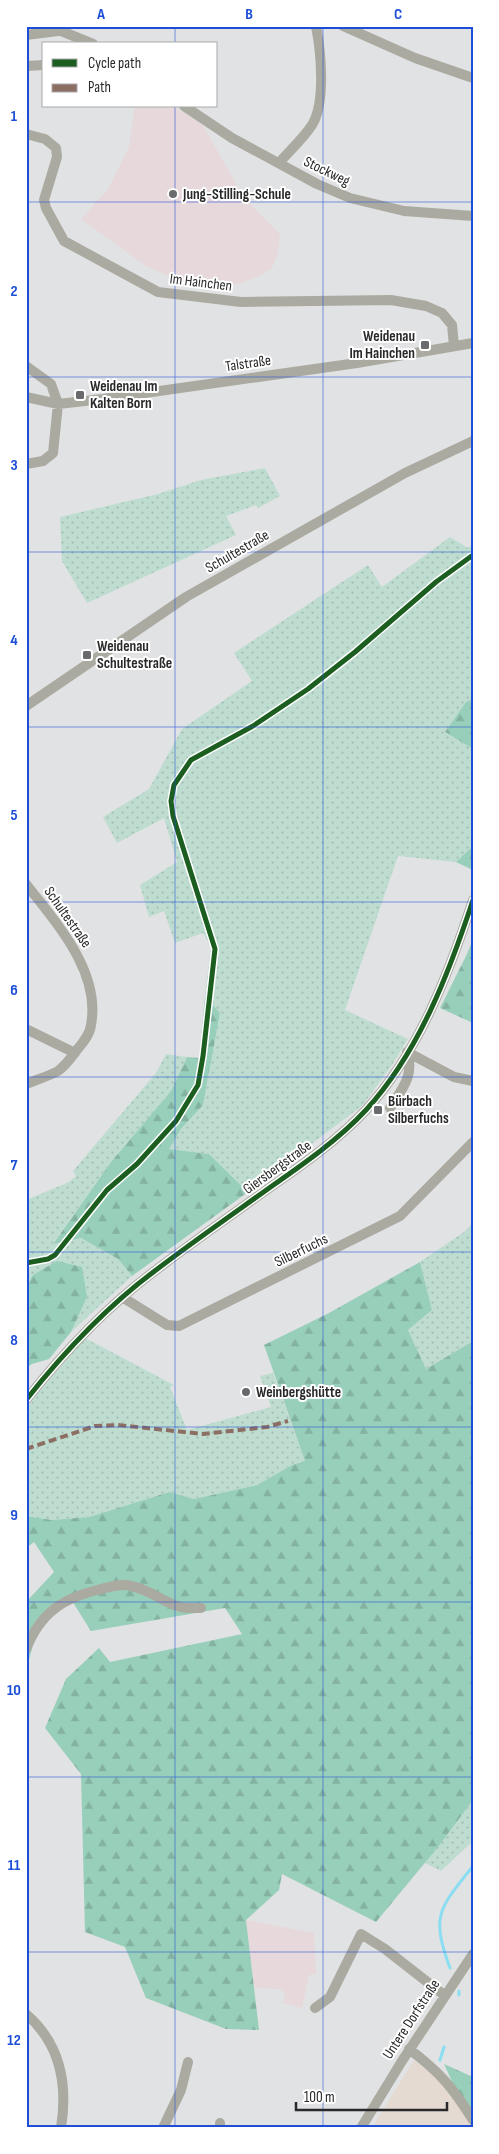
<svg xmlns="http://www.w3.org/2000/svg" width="499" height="2154" font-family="'Sofia Sans Condensed',sans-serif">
<defs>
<pattern id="grass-dots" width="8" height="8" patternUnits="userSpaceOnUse" patternTransform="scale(1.25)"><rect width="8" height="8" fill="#beddd0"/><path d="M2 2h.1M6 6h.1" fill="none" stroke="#a3beb3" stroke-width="1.8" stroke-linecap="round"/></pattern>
<pattern id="forest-firs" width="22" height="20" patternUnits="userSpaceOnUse" patternTransform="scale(1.25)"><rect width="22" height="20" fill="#98cfba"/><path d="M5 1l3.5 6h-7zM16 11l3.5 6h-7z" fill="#83b2a0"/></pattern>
</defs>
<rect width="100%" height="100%" fill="#e1e2e4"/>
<path fill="#e4dad2" d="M 414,2060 L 452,2091 L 473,2128 L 372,2128 Z"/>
<path fill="#e6d8db" d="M 135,106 L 172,106 L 202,124 L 245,199 L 280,234 L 278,253 L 272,268 L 263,274 L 240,284 L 209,286 L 177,280 L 146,266 L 81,219 L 108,189 L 129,147 Z
M 246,1920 L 314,1933 L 316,1974 L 309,1975 L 302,2008 L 283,2003 L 285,1993 L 280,1989 L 254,1988 Z"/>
<path fill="url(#grass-dots)" d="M 265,468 L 280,496 L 258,508 L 256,505 L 226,516 L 236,535 L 87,603 L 62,561 L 60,517 L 158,494 L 201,480 Z
M 450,537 L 468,548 L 473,545 L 473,699 L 466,702 L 445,732 L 473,749 L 473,846 L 456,862 L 398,856 L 345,1010 L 408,1039 L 392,1065 L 363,1105 L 248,1192 L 209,1154 L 169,1149 L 181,1129 L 203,1105 L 220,1013 L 205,996 L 211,947 L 203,933 L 175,943 L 164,911 L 149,917 L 140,885 L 177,862 L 164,818 L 117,843 L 103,817 L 149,789 L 182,729 L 252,681 L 234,653 L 368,565 L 382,587 Z
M 166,1054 L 187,1057 L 171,1091 L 111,1162 L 53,1243 L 81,1238 L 118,1259 L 132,1276 L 71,1332 L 87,1297 L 26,1288 L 26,1200 L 69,1182 L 76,1176 L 73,1171 L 156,1073 Z
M 473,1223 L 473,1341 L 426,1369 L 408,1330 L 432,1310 L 420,1262 L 464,1232 Z
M 85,1338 L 174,1385 L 170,1387 L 187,1430 L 271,1407 L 260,1376 L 273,1373 L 305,1461 L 292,1465 L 257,1485 L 194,1499 L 168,1492 L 89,1517 L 52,1520 L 26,1516 L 26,1410 L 37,1394 Z
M 473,1800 L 473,1841 L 441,1871 L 425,1863 Z"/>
<path fill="url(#forest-firs)" d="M 473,699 L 473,749 L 445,732 L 466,702 Z
M 473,846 L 473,870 L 456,862 Z
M 473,939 L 473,1023 L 440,1008 L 467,954 Z
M 205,996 L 220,1013 L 203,1105 L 181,1129 L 169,1149 L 209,1154 L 248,1192 L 132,1276 L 118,1259 L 81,1238 L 53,1244 L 111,1162 L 171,1091 L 187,1057 L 199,1058 Z
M 57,1261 L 82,1267 L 87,1297 L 71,1332 L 49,1359 L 32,1364 L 26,1368 L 26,1288 L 33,1275 Z
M 420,1262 L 432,1310 L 408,1330 L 426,1369 L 473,1341 L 473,1800 L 438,1847 L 376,1922 L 282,1874 L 279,1890 L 246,1920 L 259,2030 L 226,2029 L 146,1998 L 125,1947 L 85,1932 L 81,1774 L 45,1728 L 66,1679 L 99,1648 L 110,1662 L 242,1634 L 225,1608 L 91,1631 L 72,1601 L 43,1621 L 33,1645 L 26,1670 L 26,1602 L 54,1572 L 34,1542 L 26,1548 L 26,1516 L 52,1520 L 89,1517 L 169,1492 L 194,1499 L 257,1485 L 292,1465 L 305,1461 L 264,1345 L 329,1313 Z
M 444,2064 L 473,2077 L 473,2127 L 472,2125 Z"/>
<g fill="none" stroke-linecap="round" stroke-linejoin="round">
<path stroke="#8bdef1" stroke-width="3" d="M 450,1968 C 430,1914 440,1908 473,1866
M 459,1995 L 459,1991
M 440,2060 L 444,2047"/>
<path stroke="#abaaa1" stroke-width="10" d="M 49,26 L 93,44
M 343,26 L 415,58 L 473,78
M 26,35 L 58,31
M 26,66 L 44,65
M 184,106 L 232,138 L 317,184 L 350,198 L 404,211 L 473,216
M 26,134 L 45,139 L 56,148 L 57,157 L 44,200 L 46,208 L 64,241 L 158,292 L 241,302 L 391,300 L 426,306 L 442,313 L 452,325 L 454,346
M 279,163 C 289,151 303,139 312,125 C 326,102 321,52 316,26
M 26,366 L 51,384 L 58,404 L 53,453 L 43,461 L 26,464
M 26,397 L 58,404 L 103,399 L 357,363 L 473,343
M 26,706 L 186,597 L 405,473 L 473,441
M 26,884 C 56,923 101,971 91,1025 C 90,1035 82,1044 76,1051 C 71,1058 65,1066 58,1071 C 49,1076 36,1080 26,1084
M 26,1029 L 75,1053
M 407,1052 L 454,1077 L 473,1081
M 390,1108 C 402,1089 415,1075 407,1052
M 122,1297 L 167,1325 L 179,1326 L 400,1216 L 473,1142
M 26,1400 C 64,1352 106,1307 156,1270 C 194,1241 233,1214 272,1186 C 305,1163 339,1139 366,1110 C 419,1052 449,973 473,900
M 26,1649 C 41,1612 63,1598 101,1589 C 110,1587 122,1583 131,1586 C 147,1589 160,1599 174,1605 C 182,1609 192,1608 201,1608
M 315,2008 L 330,1997 L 361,1934 L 385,1949 L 444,1995
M 26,2014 C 61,2044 68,2084 61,2128
M 409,2049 C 441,2073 452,2087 473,2120
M 163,2128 L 181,2090 L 188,2062
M 220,2128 L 220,2123
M 361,2128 L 402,2061 L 473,1954"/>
<path stroke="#8d6e63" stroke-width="4" stroke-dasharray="8 4" stroke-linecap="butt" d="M 26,1449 L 95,1426 L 118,1425 L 203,1434 L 267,1427 L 288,1421"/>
<g stroke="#fff" stroke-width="8">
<path id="cycleway" d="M 26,1263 L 48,1259 L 55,1255 L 107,1190 L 137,1164 L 176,1121 L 198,1085 L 203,1056 L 215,949 L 173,816 L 171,801 L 174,785 L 191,760 L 253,726 L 308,689 L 355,652 L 436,582 L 473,555
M 26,1400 C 64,1352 106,1307 156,1270 C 194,1241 233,1214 272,1186 C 305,1163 339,1139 366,1110 C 419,1052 449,973 473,900"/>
</g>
<use href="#cycleway" stroke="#1b5e20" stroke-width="5"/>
</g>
<path fill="none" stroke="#1d4ed8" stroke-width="1" stroke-opacity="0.55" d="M 175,26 L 175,44M 323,26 L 323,2128M 175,106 L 175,2128M 26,202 L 473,202M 26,377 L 473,377M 26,552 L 473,552M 26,727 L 473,727M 26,902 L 473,902M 26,1077 L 473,1077M 26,1252 L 473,1252M 26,1427 L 473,1427M 26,1602 L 473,1602M 26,1777 L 473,1777M 26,1952 L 473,1952"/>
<g fill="#696a6c" stroke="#fff" stroke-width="2">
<circle cx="173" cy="194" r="5"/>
<rect x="420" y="340" width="10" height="10" rx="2.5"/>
<rect x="75" y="390" width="10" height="10" rx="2.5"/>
<rect x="82" y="650" width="10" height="10" rx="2.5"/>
<rect x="373" y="1105" width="10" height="10" rx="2.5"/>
<circle cx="246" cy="1392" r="5"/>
</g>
<g text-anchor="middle" stroke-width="4" stroke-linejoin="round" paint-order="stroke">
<g font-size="15" fill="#29292b" stroke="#fff">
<text transform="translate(327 171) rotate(26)" y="5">Stockweg</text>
<text transform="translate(201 282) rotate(7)" y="5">Im Hainchen</text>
<text transform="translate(248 363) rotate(-8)" y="5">Talstraße</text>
<text transform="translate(237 551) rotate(-30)" y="5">Schultestraße</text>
<text transform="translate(68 917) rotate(55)" y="5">Schultestraße</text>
<text transform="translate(277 1167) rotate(-36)" y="5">Giersbergstraße</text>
<text transform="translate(301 1250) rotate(-26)" y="5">Silberfuchs</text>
<text transform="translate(411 2019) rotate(-57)" y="5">Untere Dorfstraße</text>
</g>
<g font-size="15" font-weight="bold" fill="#29292b" stroke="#fff" text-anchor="start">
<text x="183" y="199">Jung-Stilling-Schule</text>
<text x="415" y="341" text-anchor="end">Weidenau<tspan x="415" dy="17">Im Hainchen</tspan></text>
<text x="90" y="391">Weidenau Im<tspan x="90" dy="17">Kalten Born</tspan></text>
<text x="97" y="651">Weidenau<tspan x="97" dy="17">Schultestraße</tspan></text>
<text x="388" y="1106">Bürbach<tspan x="388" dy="17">Silberfuchs</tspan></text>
<text x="256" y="1397">Weinbergshütte</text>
</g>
</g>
<rect width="499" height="2154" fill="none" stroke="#ffffff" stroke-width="55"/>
<rect x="42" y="42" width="175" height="65" fill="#ffffff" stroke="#a9a9aa"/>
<rect x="52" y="59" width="25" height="8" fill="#1b5e20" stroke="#a9a9aa"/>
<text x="88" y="68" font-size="15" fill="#29292b">Cycle path</text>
<rect x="52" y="84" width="25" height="8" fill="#8d6e63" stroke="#a9a9aa"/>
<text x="88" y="92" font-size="15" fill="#29292b">Path</text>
<path d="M296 2102v8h151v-8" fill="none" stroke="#29292b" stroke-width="2.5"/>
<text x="304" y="2102" font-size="15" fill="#29292b" stroke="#ffffff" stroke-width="4" paint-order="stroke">100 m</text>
<rect x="28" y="28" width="444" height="2098" fill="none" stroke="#1d4ed8" stroke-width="2"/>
<g font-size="16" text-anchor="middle" font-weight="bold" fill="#1d4ed8">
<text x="101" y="19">A</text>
<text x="249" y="19">B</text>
<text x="398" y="19">C</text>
<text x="14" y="121">1</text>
<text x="14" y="296">2</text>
<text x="14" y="470">3</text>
<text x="14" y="645">4</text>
<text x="14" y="820">5</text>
<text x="14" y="995">6</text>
<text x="14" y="1170">7</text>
<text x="14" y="1345">8</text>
<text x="14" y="1520">9</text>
<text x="14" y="1695">10</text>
<text x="14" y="1870">11</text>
<text x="14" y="2045">12</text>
</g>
</svg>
